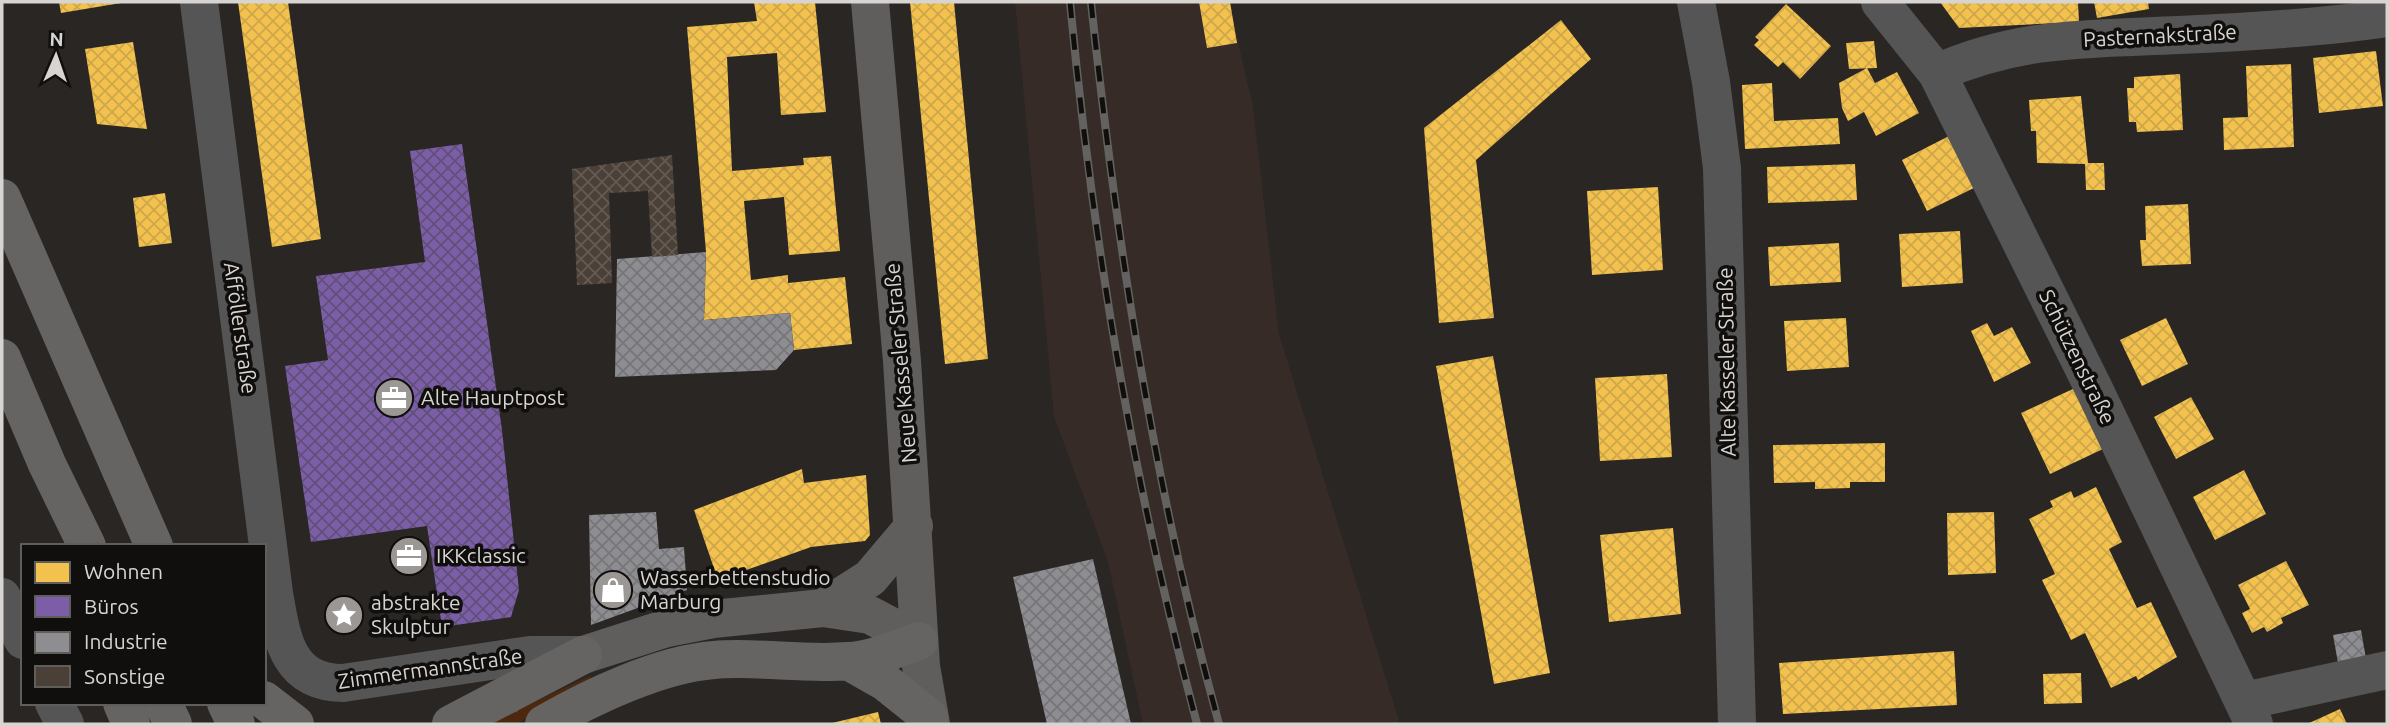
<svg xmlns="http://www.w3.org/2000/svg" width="2389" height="726" font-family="Ubuntu,sans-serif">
<defs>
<pattern id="grass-tufts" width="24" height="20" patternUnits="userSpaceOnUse" patternTransform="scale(1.75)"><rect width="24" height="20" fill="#4c280e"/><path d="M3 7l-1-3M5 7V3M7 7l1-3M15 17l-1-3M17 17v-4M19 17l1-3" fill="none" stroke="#654630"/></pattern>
<pattern id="homes-cross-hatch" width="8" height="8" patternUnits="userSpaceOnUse" patternTransform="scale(1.75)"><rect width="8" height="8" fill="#f2c14e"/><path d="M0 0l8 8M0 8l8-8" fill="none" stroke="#cea74b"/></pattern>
<pattern id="offices-cross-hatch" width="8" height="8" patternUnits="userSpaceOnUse" patternTransform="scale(1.75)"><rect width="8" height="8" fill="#7b5ea7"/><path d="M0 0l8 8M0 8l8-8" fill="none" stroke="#605078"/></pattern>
<pattern id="industry-cross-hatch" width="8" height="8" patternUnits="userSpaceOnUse" patternTransform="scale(1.75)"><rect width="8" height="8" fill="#8d8d92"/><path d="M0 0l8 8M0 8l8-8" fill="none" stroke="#767679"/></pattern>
<pattern id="building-cross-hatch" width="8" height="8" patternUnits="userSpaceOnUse" patternTransform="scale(1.75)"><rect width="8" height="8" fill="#4a4038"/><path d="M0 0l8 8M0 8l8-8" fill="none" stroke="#635b54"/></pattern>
</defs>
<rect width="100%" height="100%" fill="#292624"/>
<path fill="#362b26" d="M 1015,2 L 1229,2 L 1253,107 L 1279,334 L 1400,724 L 1143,724 L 1108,562 L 1054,417 Z"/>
<path fill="url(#grass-tufts)" d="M 590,676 L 592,683 L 544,706 L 517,724 L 487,724 Z"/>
<path fill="url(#homes-cross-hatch)" d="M 59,2 L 121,2 L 121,3 L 61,13 Z
M 238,2 L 288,2 L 321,239 L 272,247 Z
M 754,2 L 815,2 L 826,112 L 781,115 L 777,53 L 727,57 L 732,171 L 804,165 L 803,158 L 831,156 L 840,251 L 789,255 L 784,197 L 744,201 L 751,280 L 788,275 L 788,283 L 845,277 L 852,344 L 794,350 L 790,313 L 704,320 L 706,252 L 687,27 L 757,21 Z
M 910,2 L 954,2 L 988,359 L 945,364 Z
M 1199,2 L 1230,2 L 1237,43 L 1207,48 Z
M 1940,2 L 2078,2 L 2079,22 L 1959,28 Z
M 2094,2 L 2148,2 L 2149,9 L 2097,18 Z
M 1786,4 L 1831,46 L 1800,79 L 1783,62 L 1778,67 L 1754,45 L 1759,40 L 1755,37 Z
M 1561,20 L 1591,59 L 1476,160 L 1494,318 L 1439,323 L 1424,128 Z
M 1874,41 L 1877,68 L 1849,69 L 1846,43 Z
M 133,42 L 147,129 L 97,124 L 85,49 Z
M 2376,51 L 2383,106 L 2319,113 L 2313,58 Z
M 2291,64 L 2294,147 L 2224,150 L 2223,118 L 2248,117 L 2246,66 Z
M 1867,68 L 1875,83 L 1897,72 L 1919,113 L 1876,136 L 1864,112 L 1848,121 L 1842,108 L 1839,83 Z
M 2180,74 L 2183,130 L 2137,132 L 2136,122 L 2129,122 L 2127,88 L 2134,88 L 2134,77 Z
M 1772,83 L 1774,121 L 1838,118 L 1840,144 L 1745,149 L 1742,85 Z
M 2081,96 L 2088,163 L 2104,163 L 2105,190 L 2086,190 L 2085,164 L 2037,163 L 2036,131 L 2031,131 L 2029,100 Z
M 1951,135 L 1976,187 L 1927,211 L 1902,160 Z
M 1855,164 L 1857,200 L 1768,203 L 1767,167 Z
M 1658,187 L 1663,270 L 1592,275 L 1587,191 Z
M 165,193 L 172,243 L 139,247 L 133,198 Z
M 2188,204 L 2191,264 L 2142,266 L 2140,240 L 2146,240 L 2145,206 Z
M 1960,231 L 1963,283 L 1902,287 L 1899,234 Z
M 1839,243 L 1841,282 L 1770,286 L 1768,247 Z
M 1846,318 L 1849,367 L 1787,371 L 1784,321 Z
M 2166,318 L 2188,364 L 2142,386 L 2120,340 Z
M 1987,323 L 1994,336 L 2012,327 L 2031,363 L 1994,382 L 1971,331 Z
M 1493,356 L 1550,673 L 1494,684 L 1436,366 Z
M 1667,374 L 1672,457 L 1600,461 L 1595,378 Z
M 2075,388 L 2103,449 L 2050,474 L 2021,413 Z
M 2191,397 L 2214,439 L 2176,459 L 2154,417 Z
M 1885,443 L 1885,482 L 1850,482 L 1850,488 L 1815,489 L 1815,482 L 1774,483 L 1773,445 Z
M 802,469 L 804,483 L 866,475 L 870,535 L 865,541 L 811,547 L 718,580 L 694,510 Z
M 2244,470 L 2266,514 L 2215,540 L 2193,497 Z
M 2096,487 L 2122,542 L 2109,549 L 2137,608 L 2151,602 L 2177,657 L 2138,680 L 2136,676 L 2111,688 L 2085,633 L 2071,640 L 2042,580 L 2055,574 L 2029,519 L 2053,507 L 2050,501 L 2071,491 L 2074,498 Z
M 1994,512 L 1996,573 L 1948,575 L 1947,513 Z
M 1673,528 L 1681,614 L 1609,622 L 1600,535 Z
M 2286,561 L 2309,605 L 2281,618 L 2283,623 L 2267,632 L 2264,627 L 2252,633 L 2242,613 L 2250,609 L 2238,585 Z
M 1954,651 L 1957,705 L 1783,714 L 1779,663 Z
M 2081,673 L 2082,703 L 2044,704 L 2043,674 Z
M 2340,709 L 2347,724 L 2307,724 Z
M 878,712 L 881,724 L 832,724 L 832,723 Z"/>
<path fill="url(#offices-cross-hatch)" d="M 462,144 L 502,430 L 519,590 L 511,617 L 442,627 L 427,526 L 311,542 L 285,366 L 328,360 L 316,276 L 425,262 L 410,151 Z"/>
<path fill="url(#industry-cross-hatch)" d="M 706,252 L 704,320 L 790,313 L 794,350 L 776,370 L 615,377 L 617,259 Z
M 656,512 L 659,549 L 684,547 L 687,590 L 591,625 L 589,515 Z
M 1093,559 L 1131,724 L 1047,724 L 1013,577 Z
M 2361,630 L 2366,659 L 2338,663 L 2333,635 Z"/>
<path fill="url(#building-cross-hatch)" d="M 672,155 L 678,255 L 652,257 L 648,191 L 609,193 L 612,283 L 577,285 L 572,169 Z"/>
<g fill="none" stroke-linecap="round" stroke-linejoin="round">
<path stroke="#565555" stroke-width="38" d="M 199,2 L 274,593 C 282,639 287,682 343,683 L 530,655 L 583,655
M 1696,2 L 1711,82 L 1722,168 L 1737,724
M 1880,2 L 1937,73 L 2093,387 L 2254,724
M 1937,73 C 2019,36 2091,39 2179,35 C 2249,32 2318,28 2387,18
M 2,597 L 23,640
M 2244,701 L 2387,670
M 54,703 L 65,724"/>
<path stroke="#5f5e5d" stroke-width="38" d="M 870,2 L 902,361 L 921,666 L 931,724
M 823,608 L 870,578 L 914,526
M 583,655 L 667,628 L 713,619 L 823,608 L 870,615 L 919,641"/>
<path stroke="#656463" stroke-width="38" d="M 2,198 L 154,546
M 2,358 L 47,464 L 87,546
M 848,661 L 885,682 L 929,717
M 264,700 L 295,724
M 122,703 L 131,724
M 163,703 L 173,724
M 226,703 L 236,724
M 451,724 L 583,655
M 544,724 C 591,697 660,664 714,660 C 758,656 803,665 848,661 C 872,660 896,649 919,641"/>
<g stroke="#636260" stroke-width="8">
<path id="rail" d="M 1070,2 C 1093,246 1134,487 1197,724
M 1091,2 C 1117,246 1154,487 1219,724"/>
</g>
<use href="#rail" stroke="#110f0d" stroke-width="5" stroke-dasharray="16" stroke-linecap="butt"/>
</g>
<defs>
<g id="office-disc" transform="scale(2.0125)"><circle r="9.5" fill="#9a9794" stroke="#110f0d"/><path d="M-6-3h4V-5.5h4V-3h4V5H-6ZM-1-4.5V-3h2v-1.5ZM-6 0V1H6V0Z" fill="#fff"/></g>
<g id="shop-disc" transform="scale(2.0125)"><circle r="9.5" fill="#9a9794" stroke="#110f0d"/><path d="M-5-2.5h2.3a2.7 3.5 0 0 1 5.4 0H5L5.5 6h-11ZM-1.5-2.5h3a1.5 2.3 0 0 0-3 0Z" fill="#fff"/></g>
<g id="sight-disc" transform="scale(2.0125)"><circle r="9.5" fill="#9a9794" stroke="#110f0d"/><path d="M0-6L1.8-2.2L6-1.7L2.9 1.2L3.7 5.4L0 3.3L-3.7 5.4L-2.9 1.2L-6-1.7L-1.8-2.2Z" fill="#fff"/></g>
</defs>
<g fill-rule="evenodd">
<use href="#office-disc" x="394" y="398"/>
<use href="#office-disc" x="409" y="556"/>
<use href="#shop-disc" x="613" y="590"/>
<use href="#sight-disc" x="344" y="615"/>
</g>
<g text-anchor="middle" stroke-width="7" stroke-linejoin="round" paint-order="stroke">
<g font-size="21" fill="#d7d4d1" stroke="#110f0d">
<text transform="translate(2160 36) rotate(-3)" y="7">Pasternakstraße</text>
<text transform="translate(240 328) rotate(82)" y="7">Afföllerstraße</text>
<text transform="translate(2077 357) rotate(64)" y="7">Schützenstraße</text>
<text transform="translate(1727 362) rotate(-91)" y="7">Alte Kasseler Straße</text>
<text transform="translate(901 363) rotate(-95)" y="7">Neue Kasseler Straße</text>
<text transform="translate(430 669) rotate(-8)" y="7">Zimmermannstraße</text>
</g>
<g font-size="21" fill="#d7d4d1" stroke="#110f0d" text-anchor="start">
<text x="421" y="405">Alte Hauptpost</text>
<text x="436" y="563">IKKclassic</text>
<text x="640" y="585">Wasserbettenstudio<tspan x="640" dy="24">Marburg</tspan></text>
<text x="371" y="610">abstrakte<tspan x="371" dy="24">Skulptur</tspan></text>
</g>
</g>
<rect width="2389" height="726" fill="none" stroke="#d7d4d1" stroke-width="7"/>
<rect x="21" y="544" width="245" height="161" fill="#110f0d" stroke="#605e5b" stroke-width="2"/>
<rect x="35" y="562" width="35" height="21" fill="#f2c14e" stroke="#605e5b" stroke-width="2"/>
<text x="84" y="579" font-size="21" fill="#d7d4d1">Wohnen</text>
<rect x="35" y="596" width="35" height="21" fill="#7b5ea7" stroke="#605e5b" stroke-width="2"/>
<text x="84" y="614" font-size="21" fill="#d7d4d1">Büros</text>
<rect x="35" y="632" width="35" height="21" fill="#8d8d92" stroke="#605e5b" stroke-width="2"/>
<text x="84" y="649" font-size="21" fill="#d7d4d1">Industrie</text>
<rect x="35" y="666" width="35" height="21" fill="#4a4038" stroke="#605e5b" stroke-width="2"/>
<text x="84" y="684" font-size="21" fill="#d7d4d1">Sonstige</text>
<g transform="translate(56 56) rotate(2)" stroke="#110f0d" stroke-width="5" paint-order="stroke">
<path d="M0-5L12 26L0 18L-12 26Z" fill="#d7d4d1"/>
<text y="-10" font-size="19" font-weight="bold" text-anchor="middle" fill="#d7d4d1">N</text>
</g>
</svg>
